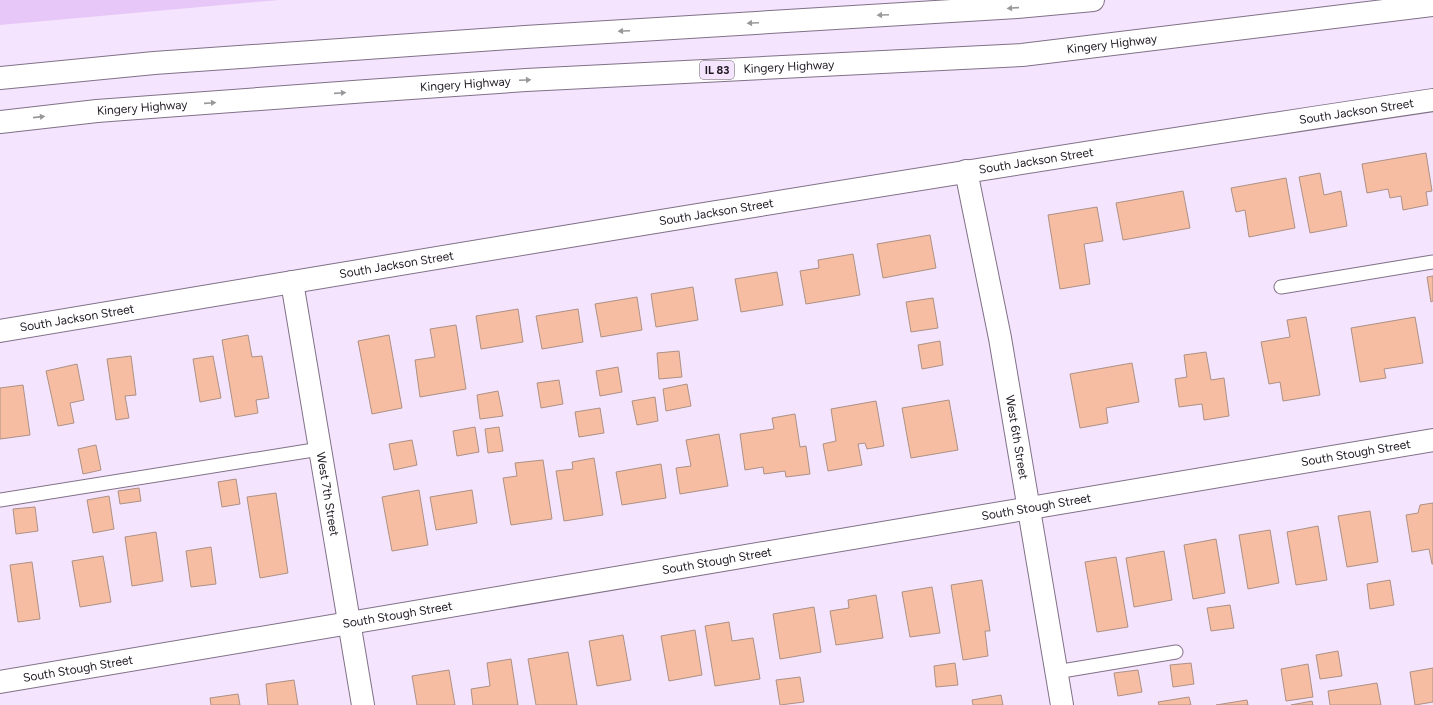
<svg xmlns="http://www.w3.org/2000/svg" width="1433" height="705" font-family="Figtree,sans-serif">
<rect width="100%" height="100%" fill="#f5e4fd"/>
<path fill="#e7c7f7" d="M 0,0 L 279,0 L 0,25 Z"/>
<path fill="#f7bda3" stroke="#ac9185" d="M 1426,153 L 1432,191 L 1426,192 L 1428,205 L 1403,210 L 1401,196 L 1390,198 L 1388,189 L 1367,193 L 1362,164 Z
M 1320,173 L 1324,195 L 1341,191 L 1347,226 L 1310,233 L 1299,177 Z
M 1286,178 L 1295,228 L 1249,237 L 1245,210 L 1236,212 L 1231,188 Z
M 1183,191 L 1190,228 L 1123,240 L 1116,203 Z
M 1097,207 L 1103,241 L 1084,244 L 1090,284 L 1060,289 L 1048,215 Z
M 930,235 L 936,268 L 883,278 L 877,244 Z
M 853,254 L 860,295 L 806,304 L 800,271 L 819,268 L 818,260 Z
M 777,272 L 783,305 L 741,312 L 735,279 Z
M 1433,276 L 1433,301 L 1431,302 L 1427,277 Z
M 693,287 L 698,320 L 656,327 L 651,294 Z
M 637,297 L 642,330 L 601,337 L 595,304 Z
M 933,298 L 938,328 L 911,332 L 906,302 Z
M 518,309 L 523,342 L 481,349 L 476,316 Z
M 578,309 L 583,342 L 542,349 L 536,316 Z
M 1306,317 L 1320,395 L 1283,401 L 1280,382 L 1269,384 L 1261,342 L 1290,337 L 1287,320 Z
M 1415,317 L 1423,363 L 1384,369 L 1386,378 L 1360,382 L 1351,328 Z
M 456,325 L 466,389 L 420,397 L 415,360 L 435,357 L 430,329 Z
M 248,335 L 252,357 L 262,356 L 269,398 L 256,400 L 258,413 L 235,417 L 222,340 Z
M 389,335 L 402,408 L 372,414 L 358,341 Z
M 940,341 L 943,365 L 922,369 L 918,345 Z
M 679,351 L 682,377 L 659,379 L 657,353 Z
M 1206,352 L 1211,380 L 1224,378 L 1229,416 L 1204,420 L 1202,404 L 1179,407 L 1175,379 L 1187,377 L 1184,355 Z
M 131,356 L 136,395 L 125,396 L 129,418 L 116,420 L 107,359 Z
M 213,356 L 221,398 L 200,402 L 193,359 Z
M 1132,363 L 1139,402 L 1106,408 L 1108,423 L 1080,428 L 1070,374 Z
M 77,364 L 84,400 L 70,403 L 74,423 L 58,426 L 46,371 Z
M 618,367 L 622,392 L 600,396 L 596,371 Z
M 559,380 L 563,404 L 541,408 L 537,383 Z
M 687,384 L 691,406 L 666,411 L 663,389 Z
M 23,385 L 30,435 L 0,439 L 0,388 Z
M 498,391 L 503,416 L 480,419 L 477,395 Z
M 655,397 L 658,421 L 637,425 L 632,401 Z
M 949,400 L 958,450 L 911,458 L 902,408 Z
M 876,401 L 884,446 L 867,449 L 865,443 L 858,444 L 862,465 L 828,471 L 823,444 L 836,441 L 831,409 Z
M 600,408 L 604,433 L 579,437 L 575,412 Z
M 795,414 L 800,447 L 806,446 L 810,474 L 786,477 L 785,471 L 764,474 L 763,467 L 745,470 L 740,434 L 774,429 L 772,418 Z
M 475,427 L 479,452 L 457,456 L 453,431 Z
M 499,427 L 503,451 L 488,453 L 485,429 Z
M 719,434 L 728,486 L 680,494 L 676,468 L 691,466 L 686,440 Z
M 412,440 L 417,465 L 394,470 L 389,444 Z
M 96,445 L 101,470 L 83,474 L 78,449 Z
M 594,458 L 603,515 L 564,521 L 556,471 L 573,469 L 572,462 Z
M 543,460 L 552,519 L 511,525 L 503,478 L 517,476 L 515,463 Z
M 661,464 L 666,498 L 622,505 L 616,472 Z
M 236,479 L 240,504 L 222,507 L 218,482 Z
M 139,488 L 141,501 L 120,504 L 118,491 Z
M 419,490 L 428,545 L 392,551 L 382,497 Z
M 472,490 L 477,523 L 436,530 L 430,497 Z
M 276,493 L 288,573 L 260,578 L 247,497 Z
M 109,496 L 114,529 L 93,533 L 87,500 Z
M 1433,503 L 1433,564 L 1432,564 L 1429,549 L 1412,552 L 1406,515 L 1418,513 L 1420,505 Z
M 35,507 L 38,531 L 16,534 L 13,509 Z
M 1370,511 L 1378,562 L 1347,567 L 1338,516 Z
M 1318,526 L 1327,580 L 1296,585 L 1287,532 Z
M 1270,530 L 1279,583 L 1248,589 L 1239,535 Z
M 156,532 L 163,581 L 132,586 L 125,537 Z
M 1216,539 L 1225,593 L 1193,599 L 1184,545 Z
M 211,547 L 216,584 L 191,587 L 186,551 Z
M 1164,551 L 1172,600 L 1134,607 L 1126,558 Z
M 103,556 L 111,602 L 80,607 L 72,561 Z
M 1116,557 L 1128,627 L 1097,632 L 1085,562 Z
M 32,562 L 40,619 L 18,622 L 10,565 Z
M 982,580 L 990,631 L 985,631 L 988,656 L 963,660 L 951,585 Z
M 1390,580 L 1394,605 L 1370,609 L 1367,584 Z
M 932,587 L 940,633 L 910,637 L 902,592 Z
M 876,595 L 883,638 L 836,645 L 830,611 L 849,608 L 848,600 Z
M 1230,605 L 1234,628 L 1211,631 L 1207,608 Z
M 814,607 L 821,652 L 780,659 L 773,614 Z
M 729,622 L 732,641 L 753,638 L 760,679 L 715,686 L 705,626 Z
M 695,630 L 702,675 L 669,681 L 661,636 Z
M 623,635 L 631,680 L 597,686 L 589,641 Z
M 1338,651 L 1342,676 L 1320,679 L 1316,655 Z
M 568,652 L 577,705 L 536,705 L 528,659 Z
M 511,659 L 518,705 L 473,705 L 471,689 L 490,686 L 487,663 Z
M 955,663 L 958,685 L 936,687 L 934,666 Z
M 1191,663 L 1194,684 L 1173,687 L 1170,665 Z
M 1308,664 L 1313,697 L 1286,701 L 1281,669 Z
M 1433,668 L 1433,702 L 1415,705 L 1410,672 Z
M 449,670 L 455,705 L 417,705 L 412,676 Z
M 1138,670 L 1142,692 L 1118,696 L 1114,673 Z
M 800,677 L 804,702 L 780,705 L 776,680 Z
M 294,680 L 298,705 L 268,705 L 266,684 Z
M 1377,683 L 1381,705 L 1330,705 L 1328,691 Z
M 238,694 L 240,705 L 211,705 L 210,698 Z
M 1001,695 L 1003,705 L 973,705 L 972,700 Z
M 1189,697 L 1191,705 L 1159,705 L 1158,702 Z
M 1247,700 L 1248,705 L 1216,705 Z
M 1312,701 L 1313,705 L 1291,705 Z"/>
<g fill="none" stroke-linecap="round" stroke-linejoin="round">
<g stroke="#807187" stroke-width="15">
<path id="service" d="M 1281,287 L 1433,262
M 0,500 L 320,449
M 1056,672 L 1176,652"/>
</g>
<g stroke="#807187" stroke-width="24">
<g id="minor">
<path id="s1" d="M 292,282 L 363,705"/>
<path id="s2" d="M 0,331 C 477,251 954,171 1433,100"/>
<path id="s3" d="M 0,682 L 1433,440"/>
</g>
</g>
<g stroke="#807187" stroke-width="24">
<g id="tertiary">
<path id="s4" d="M 966,171 L 1000,338 L 1062,705"/>
</g>
</g>
<g stroke="#807187" stroke-width="24">
<g id="motorway">
<path d="M 0,78 L 154,63 L 525,37 L 1017,7 L 1093,0"/>
<path id="s5" d="M 0,122 L 97,111 L 367,91 L 526,80 L 1022,55 L 1433,5"/>
</g>
</g>
<use href="#service" stroke="#fff" stroke-width="13"/>
<use href="#minor" stroke="#fff" stroke-width="22"/>
<use href="#tertiary" stroke="#fff" stroke-width="22"/>
<use href="#motorway" stroke="#fff" stroke-width="22"/>
</g>
<defs><path id="oneway-solid" d="M-6-.8H1V-3.2L6.5 0L1 3.2V.8H-6Z"/></defs>
<g fill="#9a979b">
<use href="#oneway-solid" transform="translate(1013 8) rotate(176)"/>
<use href="#oneway-solid" transform="translate(883 15) rotate(177)"/>
<use href="#oneway-solid" transform="translate(753 23) rotate(177)"/>
<use href="#oneway-solid" transform="translate(624 31) rotate(177)"/>
<use href="#oneway-solid" transform="translate(525 80) rotate(-3)"/>
<use href="#oneway-solid" transform="translate(340 93) rotate(-4)"/>
<use href="#oneway-solid" transform="translate(210 103) rotate(-4)"/>
<use href="#oneway-solid" transform="translate(39 117) rotate(-6)"/>
</g>
<g text-anchor="middle" stroke-width="3" stroke-linejoin="round" paint-order="stroke">
<rect fill="#f5e4fd" stroke="#5e5563" stroke-width="1" x="700" y="61" width="34" height="18" rx="3"/>
<g font-size="11" font-weight="bold" fill="#1e1821">
<text x="717" y="74">IL 83</text>
</g>
<g font-size="12" fill="#1e1821" stroke="#f5e4fd">
<text dy="4" stroke="none"><textPath href="#s5" startOffset="1115">Kingery Highway</textPath></text>
<text dy="4" stroke="none"><textPath href="#s5" startOffset="791">Kingery Highway</textPath></text>
<text dy="4" stroke="none"><textPath href="#s5" startOffset="467">Kingery Highway</textPath></text>
<text dy="4" stroke="none"><textPath href="#s5" startOffset="143">Kingery Highway</textPath></text>
<text dy="4" stroke="none"><textPath href="#s2" startOffset="1374">South Jackson Street</textPath></text>
<text dy="4" stroke="none"><textPath href="#s2" startOffset="1050">South Jackson Street</textPath></text>
<text dy="4" stroke="none"><textPath href="#s2" startOffset="726">South Jackson Street</textPath></text>
<text dy="4" stroke="none"><textPath href="#s2" startOffset="402">South Jackson Street</textPath></text>
<text dy="4" stroke="none"><textPath href="#s2" startOffset="78">South Jackson Street</textPath></text>
<text dy="4" stroke="none"><textPath href="#s4" startOffset="271">West 6th Street</textPath></text>
<text dy="4" stroke="none"><textPath href="#s3" startOffset="1375">South Stough Street</textPath></text>
<text dy="4" stroke="none"><textPath href="#s1" startOffset="215">West 7th Street</textPath></text>
<text dy="4" stroke="none"><textPath href="#s3" startOffset="1051">South Stough Street</textPath></text>
<text dy="4" stroke="none"><textPath href="#s3" startOffset="727">South Stough Street</textPath></text>
<text dy="4" stroke="none"><textPath href="#s3" startOffset="403">South Stough Street</textPath></text>
<text dy="4" stroke="none"><textPath href="#s3" startOffset="79">South Stough Street</textPath></text>
</g>
</g>
</svg>
